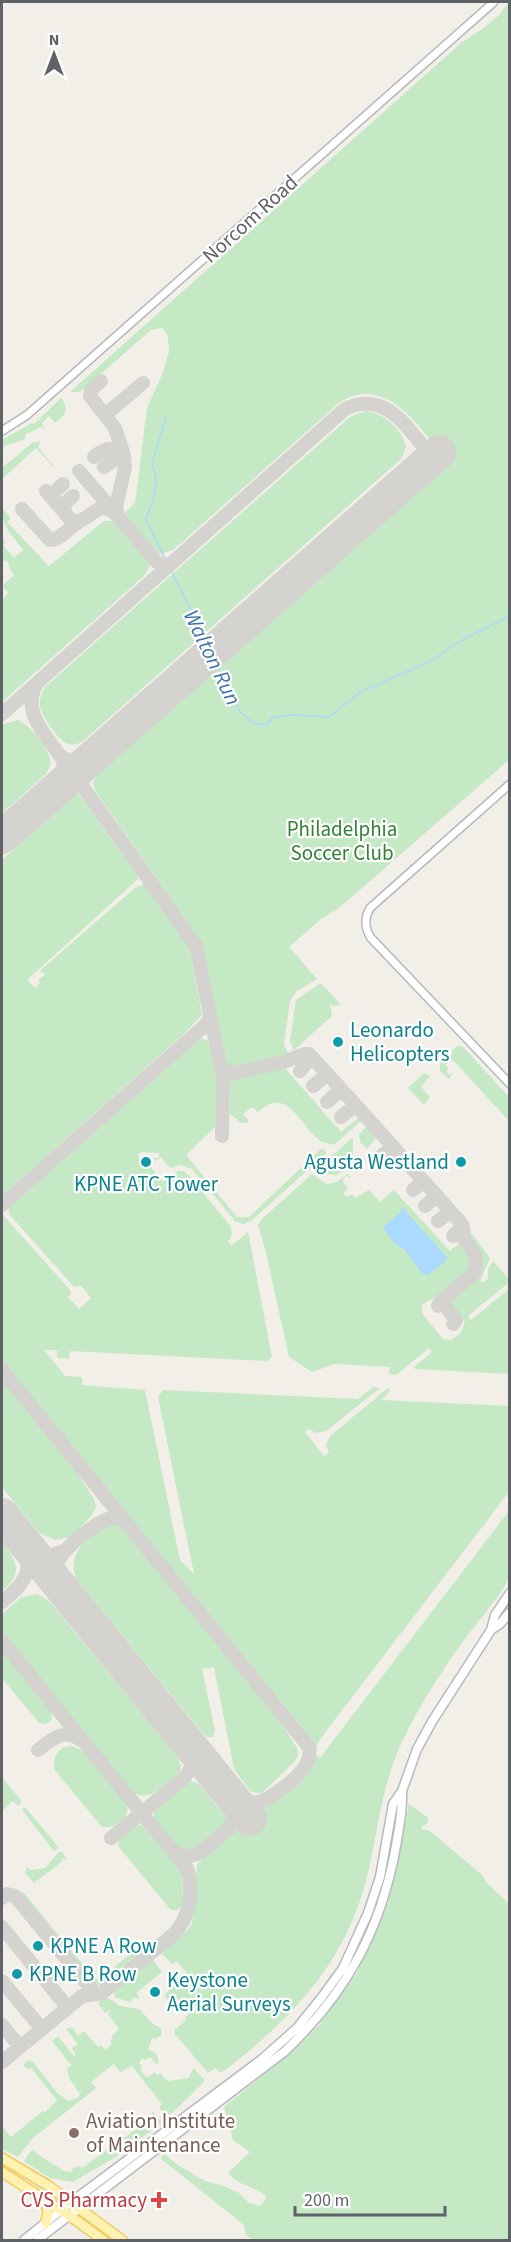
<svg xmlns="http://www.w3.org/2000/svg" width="511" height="2242" font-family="'Source Sans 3',sans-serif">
<rect width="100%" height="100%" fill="#f1efe8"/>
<path fill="#c5e8c5" d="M 509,2 L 509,760 L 339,908 L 321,919 L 289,947 L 317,979 L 297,991 L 290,1001 L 284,1044 L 289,1055 L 283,1059 L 232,1068 L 227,1064 L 202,943 L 94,789 L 93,782 L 98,774 L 448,463 C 422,431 388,373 340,402 L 173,550 L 161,554 L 154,549 L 124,514 L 135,503 L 147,408 L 162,375 L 169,352 L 168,336 L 162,328 L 151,330 L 80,392 L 70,392 L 461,43 L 482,29 L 498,16 Z
M 62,397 L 66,410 L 63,416 L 55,423 L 49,416 L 42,423 L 46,431 L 42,427 L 26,434 L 25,439 L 2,447 L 2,440 L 32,423 L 34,424 Z
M 365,411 C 383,412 402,429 406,447 L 401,459 L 83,741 C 78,744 74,746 68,744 C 59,742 41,715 40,706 C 39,699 42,693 45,687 L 350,417 Z
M 41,441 L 38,447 L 60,474 L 36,448 L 2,479 L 2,468 L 32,443 Z
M 2,508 L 11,518 L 7,522 L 49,566 L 104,521 C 108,521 110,520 114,522 C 124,527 146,555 150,565 L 144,576 L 2,702 L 2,601 L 8,593 L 2,586 L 14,575 L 8,565 L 9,563 L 6,560 L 3,562 L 2,560 L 2,541 L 3,539 L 6,542 L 3,545 L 14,558 L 23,550 C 13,536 1,526 2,508 Z
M 18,720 C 29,724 49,748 50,760 C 51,765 49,769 46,774 L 2,813 L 2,725 Z
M 77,793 L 82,798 L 139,878 L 27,980 L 35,988 L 40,983 L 38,980 L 45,975 L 44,972 L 40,973 L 42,969 L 135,888 L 144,884 L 189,947 L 202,1015 L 188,1030 L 2,1196 L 2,860 Z
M 321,983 L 341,1005 L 333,1006 L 330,1002 L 332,1016 L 294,1050 L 290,1041 L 296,1000 Z
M 201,1038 L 208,1041 L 216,1079 L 216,1126 L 186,1155 L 237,1217 L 249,1217 L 321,1149 L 323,1149 L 327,1153 L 251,1221 L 243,1224 L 235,1221 L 192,1169 L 180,1165 L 170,1168 L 161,1157 L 156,1161 L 153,1158 L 159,1158 L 159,1153 L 141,1152 L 138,1155 L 140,1161 L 149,1165 L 163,1182 L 178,1171 L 184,1171 L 189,1175 L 231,1227 L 232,1235 L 228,1242 L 231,1246 L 248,1232 L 272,1357 L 267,1361 L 70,1351 L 69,1359 L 57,1358 L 57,1350 L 44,1350 L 65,1376 L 82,1377 L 82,1385 L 145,1390 L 180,1560 L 194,1574 L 158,1397 L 163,1390 L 358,1399 L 373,1387 L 380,1388 L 326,1431 L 316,1433 L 309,1429 L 305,1432 L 324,1456 L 329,1453 L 326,1445 L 330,1436 L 388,1388 L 391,1390 L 381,1400 L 509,1406 L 509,1492 L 330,1726 L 317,1744 L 318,1746 L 315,1746 L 311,1738 L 2,1360 L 2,1215 L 4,1216 L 70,1290 L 71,1294 L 68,1297 L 79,1309 L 91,1298 L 81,1286 L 74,1287 L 9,1214 L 9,1208 Z
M 457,1046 L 463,1047 L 509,1097 L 509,1121 L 453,1060 L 445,1065 L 449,1068 L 446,1072 L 449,1075 L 453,1073 L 449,1079 L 440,1071 L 440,1062 L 452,1054 L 452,1051 Z
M 283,1066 L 341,1132 L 359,1117 L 362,1120 L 334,1145 C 330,1143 324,1143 321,1141 C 300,1127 288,1084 258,1112 L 252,1107 L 243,1114 L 249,1121 L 246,1123 L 241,1123 L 230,1114 L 230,1076 Z
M 424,1073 L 430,1076 L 421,1087 L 430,1097 L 424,1105 L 408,1088 Z
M 368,1125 L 377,1137 L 367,1149 L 360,1142 L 359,1134 Z
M 353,1137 L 353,1161 L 337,1175 L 327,1174 L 324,1168 L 326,1161 Z
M 312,1174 L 327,1184 L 337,1182 L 347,1174 L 352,1178 L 346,1176 L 342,1180 L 348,1189 L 343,1193 L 347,1197 L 352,1194 L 355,1198 L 369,1190 L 380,1202 L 394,1190 L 450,1251 L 462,1241 C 478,1261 478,1266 458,1283 C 453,1286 448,1292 443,1295 C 435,1299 430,1299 422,1305 L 422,1313 L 443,1339 L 451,1340 L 461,1333 L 465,1321 L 447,1300 C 472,1278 495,1269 466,1237 L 471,1233 L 490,1258 L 480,1281 L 484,1282 L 488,1279 L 488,1269 L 493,1261 L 509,1279 L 508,1283 L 468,1316 L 471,1320 L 509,1289 L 509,1374 L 415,1369 L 414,1367 L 432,1352 L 429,1348 L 396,1375 L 388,1374 L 391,1367 L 334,1364 L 312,1372 L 289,1357 L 265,1249 L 258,1225 L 261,1220 Z
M 2,1379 L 74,1468 L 94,1499 L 96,1507 L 92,1515 L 71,1537 L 56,1540 L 39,1533 L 2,1487 Z
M 509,1511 C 510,1527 511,1562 510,1575 C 506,1589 483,1615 474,1627 C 447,1662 421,1702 402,1742 C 382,1784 378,1829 368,1873 C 347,1962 291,2020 221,2073 L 215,2068 L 208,2073 L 175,2034 L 175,2030 L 186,2020 L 185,2017 L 190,2013 L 178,1999 L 171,2004 L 164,1995 L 188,1975 L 177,1961 L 172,1964 L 161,1952 L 187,1931 L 192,1923 L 197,1864 L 309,1771 L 316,1756 L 319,1756 L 319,1759 Z
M 114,1521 L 121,1525 L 274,1712 L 297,1748 L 298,1755 L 295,1761 L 262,1793 L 251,1792 L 234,1769 L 214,1667 L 202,1669 L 215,1731 L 213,1737 L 206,1737 L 76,1579 C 69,1558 78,1547 94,1534 C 100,1529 105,1523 114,1521 Z
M 2,1542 C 17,1561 24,1573 2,1591 Z
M 38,1594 L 50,1602 L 178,1757 L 181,1765 L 180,1771 C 168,1784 151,1802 133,1793 L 3,1633 L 2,1614 L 22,1597 Z
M 2,1650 L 51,1711 L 52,1717 L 50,1722 L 45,1724 L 39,1723 L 2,1678 Z
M 72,1746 L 83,1751 L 127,1804 C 131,1818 115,1829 102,1827 L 54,1769 C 54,1755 57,1747 72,1746 Z
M 2,1777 L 22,1802 L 18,1806 L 13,1801 L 2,1811 Z
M 191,1781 L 199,1784 L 229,1821 L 198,1847 L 188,1850 L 177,1847 L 154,1818 L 154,1811 L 158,1806 L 186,1782 Z
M 409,1804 L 428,1818 L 427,1824 L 422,1826 L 421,1829 L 430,1831 L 482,1875 L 486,1882 L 509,1904 L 509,2240 L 253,2240 L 246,2235 L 244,2225 L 160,2158 L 165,2154 L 176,2164 L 205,2181 L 224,2186 L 239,2193 L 248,2202 L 260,2206 L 267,2197 C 256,2186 238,2186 228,2173 L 250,2152 L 233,2140 L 224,2107 L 295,2049 L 319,2025 L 357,1973 L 388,1903 Z
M 25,1807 L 59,1848 L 54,1851 L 22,1810 Z
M 142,1825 L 182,1872 L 183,1903 L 178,1910 L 171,1910 L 118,1846 C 120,1835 130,1824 142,1825 Z
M 59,1852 L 62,1852 L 67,1859 L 65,1860 L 62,1857 L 63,1861 L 34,1883 L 25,1873 L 27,1867 L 31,1870 L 45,1868 Z
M 19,1892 L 23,1892 L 95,1979 L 101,1978 L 139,1947 L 137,1955 L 101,1985 L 93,1985 L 19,1895 Z
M 152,1959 L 162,1972 L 136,1993 L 140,1998 L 133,1998 L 131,2002 L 129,2002 L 115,1997 L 114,1990 Z
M 104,1998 L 110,1999 L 120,2006 L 139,2009 L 153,2024 L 161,2028 L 161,2037 L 158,2036 L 157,2039 L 152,2038 L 148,2050 L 156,2053 L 159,2063 L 156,2064 L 150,2057 L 145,2060 L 143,2058 L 139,2062 L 142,2068 L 141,2071 L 147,2078 L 155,2072 L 157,2075 L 161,2073 L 163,2077 L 169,2081 L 188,2078 L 194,2068 L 205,2081 L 167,2118 L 159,2107 L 162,2104 L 132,2066 L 120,2072 L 114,2064 L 91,2082 L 96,2088 L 33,2138 L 18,2157 L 2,2149 L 2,2126 L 11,2137 L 43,2111 L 45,2112 L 57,2100 L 31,2068 L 27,2069 L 23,2065 L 29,2060 L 34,2063 L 58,2094 L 69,2101 L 78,2098 L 80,2094 L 69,2078 L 67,2068 L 72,2066 L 52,2041 L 58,2036 L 74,2056 L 76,2054 L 72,2048 L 78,2044 L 66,2029 L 72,2027 L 78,2036 L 84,2031 L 98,2047 L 101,2045 L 105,2050 L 112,2044 L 110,2040 L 113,2038 L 112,2036 L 119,2029 L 108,2014 L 111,2011 L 110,2010 L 105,2013 L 98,2003 Z
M 152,2112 L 153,2112 L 162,2123 L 114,2158 L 73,2182 L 50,2178 L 24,2161 L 31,2151 L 34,2150 L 37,2154 L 64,2171 L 72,2172 L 73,2168 L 80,2166 L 82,2168 L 153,2117 Z"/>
<path fill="#aadaff" d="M 403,1206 L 406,1212 L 447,1257 L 446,1261 L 428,1275 L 423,1274 L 404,1249 L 395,1244 L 383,1228 L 400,1213 Z"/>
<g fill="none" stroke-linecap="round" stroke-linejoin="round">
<path stroke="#aadaff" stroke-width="1.5" d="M 166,418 L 152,463 L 156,478 L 155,494 L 146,519 L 240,712 L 254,723 L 266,725 L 273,717 L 292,715 L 330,717 C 339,707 350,703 358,693 L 429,662 L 462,640 L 510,616"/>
<path stroke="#d4d3d0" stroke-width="14" d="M 101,381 L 91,390 L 90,396 L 115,428 L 124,455 L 125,467 L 116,507 L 117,514
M 105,415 L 143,383
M 94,457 C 105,447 116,445 124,459
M 104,467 L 117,458 L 122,460 L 125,466
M 79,471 L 157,562 L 165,565 L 172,563
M 46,491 L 69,518 L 75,522 C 91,520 98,499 115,513
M 54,500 L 53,493 L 63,484
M 22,509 L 50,540 C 62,539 69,527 79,522
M 65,512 L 64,504 L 73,496
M 37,683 C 20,713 47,735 62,759 C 68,773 61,781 52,792
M 2,714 L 345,409 C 387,389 408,430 432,457
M 60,755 C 72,765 83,762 95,754
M 87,762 L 82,776 L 83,787 L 196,946 L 223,1079 L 222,1136
M 297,1058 L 306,1059 L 308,1061 L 300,1071
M 221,1066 L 229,1074 L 284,1062 L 304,1054 L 309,1054 L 353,1102 L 353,1107 L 341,1117
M 313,1086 L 325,1076 L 325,1071
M 327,1102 L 338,1092 L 339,1087
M 353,1102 L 461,1223 L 461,1228 L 453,1236
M 381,1156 L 389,1150 L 390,1144
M 413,1190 L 420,1184 L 420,1178
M 2,1205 L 202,1028 L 209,1021 L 210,1014
M 425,1206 L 433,1199 L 434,1193
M 438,1221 L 447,1214 L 447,1208
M 442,1302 L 456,1320 L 453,1324
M 438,1306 L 442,1300 L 472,1275 L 476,1267 L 475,1254 L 464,1239 L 463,1227 L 461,1223
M 2,1370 L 309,1747 C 315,1768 281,1790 265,1800 L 259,1802 L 237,1803 L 230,1828 L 200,1853 L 186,1857 L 172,1850
M 30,1549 L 48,1556 L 64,1551
M 62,1588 C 58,1580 55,1574 57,1565 C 60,1549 102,1516 118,1517 L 125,1522
M 2,1602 C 30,1579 36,1566 16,1533
M 2,1641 L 188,1870 C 193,1892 190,1917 174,1934 L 102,1993 L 82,1996 L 2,2062
M 38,1750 C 52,1739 64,1728 81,1740
M 111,1838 L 183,1779 C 202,1758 190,1746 176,1728
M 2,1898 L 7,1894 L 15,1896 L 93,1991 L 98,1994
M 2,1927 L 68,2008
M 2,1981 L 42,2029
M 2,2025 L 20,2047"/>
<path stroke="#d4d3d0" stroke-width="34" d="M 2,837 L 439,452
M 2,1515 L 250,1819"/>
<g stroke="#b5b8bc" stroke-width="10">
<path id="tertiary" d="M 2,431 L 27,415 L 494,2
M 510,784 L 370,908 C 364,918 365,929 371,938 L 510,1084"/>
</g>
<g stroke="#b6babf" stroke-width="11">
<path id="secondary" d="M 491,1630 L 500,1624 L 510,1612
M 24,2240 L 70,2203 L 261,2060 L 297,2028 L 322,1997 L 343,1968 L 368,1913 L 380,1877 L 393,1804 L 402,1791 L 417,1749 L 433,1720 L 491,1630 L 495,1615 L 510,1593
M 37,2240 L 284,2052 C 346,1994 381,1930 396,1846 C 399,1828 403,1810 402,1792"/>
</g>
<g stroke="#f2c960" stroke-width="12">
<path id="primary" d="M 2,2158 L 47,2185 L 122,2240
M 2,2172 L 70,2216 L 103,2240
M 44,2199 L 48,2211 L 46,2222"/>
</g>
<use href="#tertiary" stroke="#fff" stroke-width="7"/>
<use href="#secondary" stroke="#fff" stroke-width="8"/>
<use href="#primary" stroke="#fff2af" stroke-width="9"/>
</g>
<g fill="#0f9aa8" stroke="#fff" stroke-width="2">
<circle cx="338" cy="1042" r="6"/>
<circle cx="146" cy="1162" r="6"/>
<circle cx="461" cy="1162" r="6"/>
<circle cx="38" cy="1946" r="6"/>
<circle cx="17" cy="1974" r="6"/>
<circle cx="155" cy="1992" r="6"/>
</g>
<circle fill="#8d6e63" stroke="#fff" stroke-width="2" cx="74" cy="2133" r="6"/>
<path fill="#e0444e" stroke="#fff" stroke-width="2" d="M156 2191h6v6h6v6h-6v6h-6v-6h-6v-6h6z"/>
<g text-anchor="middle" stroke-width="4.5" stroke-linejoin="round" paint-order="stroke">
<g font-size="21" fill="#5f6368" stroke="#fff">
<text transform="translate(250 219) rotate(-42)" y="7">Norcom Road</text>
</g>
<g font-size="21" fill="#348238" stroke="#fff">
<text x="342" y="836">Philadelphia<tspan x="342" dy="24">Soccer Club</tspan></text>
</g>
<g font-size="21" fill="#0d838f" stroke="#fff" text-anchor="start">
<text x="350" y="1037">Leonardo<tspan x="350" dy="24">Helicopters</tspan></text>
<text x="449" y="1169" text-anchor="end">Agusta Westland</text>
<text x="146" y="1191" text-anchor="middle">KPNE ATC Tower</text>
<text x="50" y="1953">KPNE A Row</text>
<text x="29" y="1981">KPNE B Row</text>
<text x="167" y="1987">Keystone<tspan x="167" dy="24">Aerial Surveys</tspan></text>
</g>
<g font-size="21" fill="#785e54" stroke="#fff" text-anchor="start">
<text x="86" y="2128">Aviation Institute<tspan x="86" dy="24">of Maintenance</tspan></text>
</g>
<g font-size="21" fill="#be3a42" stroke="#fff" text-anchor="end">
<text x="147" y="2207">CVS Pharmacy</text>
</g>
<g font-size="22" font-style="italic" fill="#4174aa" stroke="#fff">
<text transform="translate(213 657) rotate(64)" y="8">Walton Run</text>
</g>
</g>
<rect width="511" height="2242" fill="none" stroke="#5f6368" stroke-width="6"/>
<g transform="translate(54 54)" stroke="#ffffff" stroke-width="4.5" paint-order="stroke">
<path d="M0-4.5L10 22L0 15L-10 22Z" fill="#5f6368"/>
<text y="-9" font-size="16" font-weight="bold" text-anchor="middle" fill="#5f6368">N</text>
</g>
<path d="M295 2206v9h150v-9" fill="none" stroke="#5f6368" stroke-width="3"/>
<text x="304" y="2206" font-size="18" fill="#5f6368" stroke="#ffffff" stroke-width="4.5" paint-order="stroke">200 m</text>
</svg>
